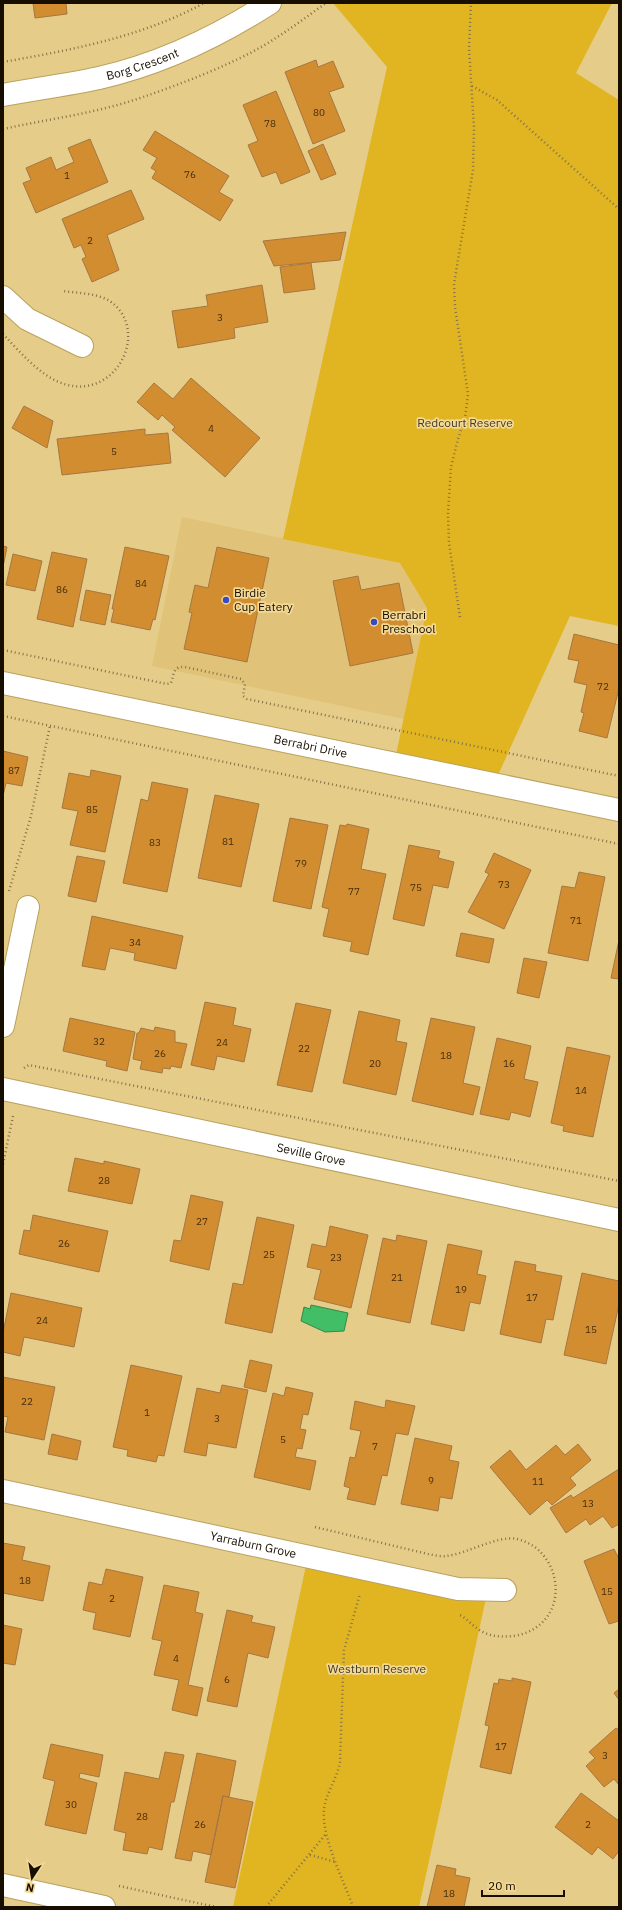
<svg xmlns="http://www.w3.org/2000/svg" width="622" height="1910" font-family="'IBM Plex Sans',sans-serif">
<rect width="100%" height="100%" fill="#e6cc89"/>
<path fill="#e0c378" d="M 182,517 L 400,563 L 427,608 L 404,719 L 152,666 Z"/>
<path fill="#e1b422" d="M 333,3 L 612,3 L 576,73 L 619,100 L 619,626 L 570,616 L 494,784 L 394,764 L 427,608 L 400,563 L 283,539 L 387,67 Z
M 308,1556 L 488,1589 L 419,1907 L 233,1907 Z"/>
<path fill="#42be66" stroke="#358947" d="M 311,1305 L 348,1313 L 344,1331 L 325,1332 L 301,1321 L 304,1307 L 310,1309 Z"/>
<path fill="#d28d30" stroke="#a57742" d="M 33,3 L 66,3 L 67,14 L 35,18 Z
M 316,60 L 318,67 L 333,61 L 344,87 L 329,92 L 345,131 L 313,144 L 285,72 Z
M 276,91 L 310,172 L 281,184 L 276,172 L 262,177 L 248,145 L 258,141 L 243,105 Z
M 155,131 L 229,176 L 219,192 L 233,200 L 220,221 L 152,178 L 156,171 L 151,168 L 157,158 L 143,150 Z
M 90,139 L 108,182 L 36,213 L 23,183 L 31,180 L 26,168 L 51,157 L 56,170 L 74,162 L 68,148 Z
M 323,144 L 336,174 L 321,180 L 308,151 Z
M 131,190 L 144,219 L 107,235 L 119,270 L 92,282 L 82,259 L 86,257 L 81,245 L 74,248 L 62,219 Z
M 346,232 L 340,260 L 274,266 L 263,241 Z
M 311,263 L 315,289 L 284,293 L 280,267 Z
M 262,285 L 268,322 L 234,328 L 235,338 L 178,348 L 172,311 L 208,306 L 206,295 Z
M 191,378 L 260,438 L 225,477 L 172,430 L 175,427 L 162,415 L 158,420 L 137,402 L 154,383 L 173,399 Z
M 24,406 L 53,421 L 47,448 L 12,428 Z
M 145,429 L 145,435 L 168,433 L 171,463 L 62,475 L 57,439 Z
M 3,546 L 7,547 L 3,567 Z
M 125,547 L 169,556 L 155,620 L 153,619 L 150,630 L 111,622 L 114,609 L 112,609 Z
M 217,547 L 269,558 L 247,662 L 184,649 L 192,613 L 189,612 L 195,585 L 208,588 Z
M 52,552 L 87,559 L 73,627 L 37,619 Z
M 13,554 L 42,561 L 35,591 L 6,585 Z
M 358,576 L 361,590 L 399,583 L 413,653 L 350,666 L 333,581 Z
M 86,590 L 111,595 L 105,625 L 80,620 Z
M 574,634 L 619,645 L 619,688 L 607,738 L 579,731 L 584,713 L 581,712 L 587,685 L 574,682 L 579,661 L 568,659 Z
M 3,751 L 28,757 L 22,786 L 6,783 L 3,796 Z
M 91,770 L 121,776 L 105,852 L 70,845 L 78,811 L 62,808 L 69,773 L 90,777 Z
M 152,782 L 188,789 L 167,892 L 123,883 L 141,799 L 148,801 Z
M 215,795 L 259,804 L 241,887 L 198,878 Z
M 290,818 L 328,825 L 311,909 L 273,901 Z
M 347,824 L 369,829 L 361,869 L 386,874 L 368,955 L 350,951 L 352,942 L 323,936 L 329,909 L 322,907 L 340,825 L 346,826 Z
M 409,845 L 440,851 L 438,858 L 454,862 L 448,888 L 433,885 L 424,926 L 393,919 Z
M 494,853 L 531,870 L 504,929 L 468,912 L 489,874 L 485,872 Z
M 77,856 L 105,861 L 96,902 L 68,896 Z
M 579,872 L 605,877 L 588,961 L 548,953 L 562,886 L 575,888 Z
M 92,916 L 183,936 L 176,969 L 134,960 L 135,953 L 110,948 L 105,970 L 82,966 Z
M 461,933 L 494,939 L 489,963 L 456,956 Z
M 619,940 L 619,979 L 611,978 Z
M 524,958 L 547,962 L 539,998 L 517,993 Z
M 205,1002 L 236,1008 L 233,1025 L 251,1029 L 244,1062 L 217,1056 L 214,1070 L 191,1065 Z
M 296,1003 L 331,1010 L 312,1092 L 277,1085 Z
M 359,1011 L 400,1020 L 396,1041 L 407,1043 L 396,1095 L 343,1083 Z
M 70,1018 L 135,1032 L 127,1071 L 106,1066 L 107,1061 L 63,1051 Z
M 431,1018 L 475,1027 L 463,1083 L 480,1087 L 473,1115 L 412,1101 Z
M 155,1027 L 175,1031 L 175,1042 L 187,1044 L 181,1068 L 171,1066 L 170,1069 L 163,1068 L 162,1073 L 140,1069 L 142,1061 L 133,1059 L 137,1033 L 139,1033 L 141,1028 L 154,1031 Z
M 497,1038 L 531,1046 L 524,1079 L 538,1082 L 530,1117 L 511,1112 L 509,1120 L 480,1114 Z
M 567,1047 L 610,1056 L 593,1137 L 563,1131 L 564,1126 L 551,1123 Z
M 75,1158 L 104,1164 L 104,1161 L 140,1169 L 132,1204 L 68,1191 Z
M 191,1195 L 223,1202 L 209,1270 L 170,1261 L 174,1240 L 181,1241 Z
M 33,1215 L 108,1231 L 99,1272 L 19,1254 L 24,1230 L 30,1231 Z
M 257,1217 L 294,1225 L 272,1333 L 225,1323 L 233,1283 L 243,1285 Z
M 330,1226 L 368,1235 L 351,1308 L 314,1299 L 321,1270 L 307,1267 L 312,1244 L 326,1247 Z
M 397,1235 L 427,1241 L 410,1323 L 367,1314 L 383,1238 L 396,1241 Z
M 448,1244 L 482,1251 L 477,1274 L 486,1276 L 480,1304 L 470,1302 L 464,1331 L 431,1324 Z
M 515,1261 L 536,1265 L 535,1271 L 562,1276 L 553,1320 L 546,1319 L 541,1343 L 500,1334 Z
M 582,1273 L 619,1281 L 619,1304 L 606,1364 L 564,1355 Z
M 11,1293 L 82,1308 L 74,1347 L 24,1337 L 20,1356 L 3,1352 L 3,1333 Z
M 250,1360 L 272,1365 L 266,1392 L 244,1387 Z
M 131,1365 L 182,1376 L 164,1456 L 158,1455 L 156,1462 L 127,1456 L 128,1450 L 113,1447 Z
M 3,1377 L 55,1387 L 44,1440 L 5,1432 L 8,1417 L 3,1416 Z
M 222,1385 L 248,1390 L 236,1448 L 208,1443 L 206,1456 L 184,1452 L 197,1388 L 220,1393 Z
M 286,1387 L 313,1393 L 308,1415 L 303,1414 L 300,1429 L 306,1430 L 302,1449 L 297,1448 L 295,1457 L 316,1461 L 310,1490 L 254,1477 L 273,1393 L 284,1396 Z
M 386,1400 L 415,1406 L 408,1435 L 396,1433 L 387,1476 L 382,1475 L 375,1505 L 347,1499 L 350,1488 L 344,1486 L 350,1457 L 355,1458 L 361,1431 L 350,1429 L 355,1401 L 385,1408 Z
M 52,1434 L 81,1441 L 77,1460 L 48,1454 Z
M 415,1438 L 452,1446 L 449,1460 L 459,1462 L 452,1499 L 440,1497 L 438,1511 L 401,1504 Z
M 578,1444 L 591,1460 L 570,1478 L 576,1485 L 552,1505 L 547,1500 L 530,1515 L 490,1467 L 510,1450 L 526,1470 L 556,1445 L 565,1455 Z
M 619,1469 L 619,1524 L 612,1528 L 603,1516 L 590,1525 L 586,1519 L 566,1533 L 550,1508 L 571,1495 L 573,1498 Z
M 3,1543 L 25,1547 L 22,1560 L 50,1566 L 43,1601 L 3,1593 Z
M 614,1549 L 619,1559 L 619,1621 L 609,1624 L 584,1561 Z
M 106,1569 L 143,1577 L 130,1637 L 93,1629 L 96,1613 L 83,1610 L 89,1582 L 102,1585 Z
M 164,1585 L 199,1592 L 195,1612 L 203,1614 L 188,1685 L 203,1688 L 197,1716 L 172,1710 L 179,1680 L 154,1675 L 162,1641 L 152,1639 Z
M 227,1610 L 253,1616 L 251,1622 L 275,1627 L 268,1658 L 248,1653 L 237,1707 L 207,1701 Z
M 3,1625 L 22,1629 L 15,1665 L 3,1663 Z
M 512,1678 L 531,1682 L 511,1774 L 480,1767 L 489,1726 L 485,1725 L 494,1683 L 498,1684 L 499,1679 L 512,1681 Z
M 619,1689 L 619,1700 L 614,1693 Z
M 616,1728 L 619,1730 L 619,1785 L 614,1779 L 604,1787 L 586,1766 L 595,1758 L 589,1752 Z
M 51,1744 L 103,1755 L 99,1777 L 80,1773 L 79,1778 L 97,1783 L 86,1834 L 45,1825 L 55,1781 L 43,1778 Z
M 165,1752 L 184,1755 L 174,1802 L 171,1802 L 162,1850 L 149,1847 L 147,1854 L 123,1850 L 126,1833 L 114,1830 L 125,1772 L 159,1779 Z
M 197,1753 L 236,1761 L 229,1797 L 223,1796 L 211,1855 L 193,1851 L 191,1861 L 175,1858 Z
M 581,1793 L 619,1821 L 619,1851 L 613,1859 L 598,1847 L 592,1855 L 555,1827 Z
M 223,1796 L 253,1802 L 235,1888 L 205,1882 Z
M 437,1865 L 456,1869 L 455,1875 L 470,1878 L 464,1907 L 427,1907 Z"/>
<g fill="none" stroke-linecap="round" stroke-linejoin="round">
<g stroke="#baa15f" stroke-width="24">
<g id="minor">
<path id="s1" d="M 3,95 C 35,89 67,85 99,78 C 161,64 217,37 270,3"/>
<path d="M 3,297 L 27,319 L 82,346"/>
<path id="s2" d="M 3,683 L 619,810"/>
<path d="M 3,1026 L 28,907"/>
<path id="s3" d="M 3,1089 L 619,1220"/>
<path id="s4" d="M 3,1491 L 458,1589 L 505,1590"/>
<path d="M 3,1885 L 104,1907"/>
</g>
</g>
<path stroke="#847248" stroke-width="2.5" stroke-dasharray="1 3" stroke-linecap="butt" d="M 3,62 C 71,50 142,37 204,3
M 472,86 L 497,100 L 619,209
M 3,129 C 49,119 98,113 143,97 C 181,84 228,66 263,46 C 285,33 305,18 326,3
M 3,334 C 20,352 40,376 64,384 C 118,401 152,327 108,300 C 95,293 77,293 63,291
M 460,617 L 449,543 L 448,514 L 451,467 L 458,439 L 465,418 L 468,394 L 455,307 L 454,284 L 473,170 L 474,128 L 469,48 L 471,3
M 3,650 L 167,684 L 171,683 C 174,674 173,666 185,667 L 241,679 L 245,684 L 243,696 L 247,699 L 619,776
M 3,716 L 619,844
M 9,891 L 31,816 L 50,726
M 24,1068 L 29,1065 L 619,1181
M 3,1164 L 13,1116
M 315,1527 L 428,1554 C 434,1555 441,1557 446,1556 C 467,1554 497,1535 517,1539 C 565,1550 573,1626 514,1636 C 504,1637 494,1637 485,1633 C 475,1629 469,1620 460,1615
M 310,1855 L 336,1862
M 119,1886 L 216,1907
M 266,1907 L 325,1835
M 353,1907 C 344,1881 321,1837 324,1809 C 326,1793 337,1779 340,1762 L 344,1650 L 360,1594"/>
<use href="#minor" stroke="#fff" stroke-width="22"/>
</g>
<g fill="#364dbf" stroke="#f3d996" stroke-width="1.5">
<circle cx="226" cy="600" r="4"/>
<circle cx="374" cy="622" r="4"/>
</g>
<g text-anchor="middle" stroke-width="3.5" stroke-linejoin="round" paint-order="stroke">
<g font-size="10" fill="#462e0c">
<text x="319" y="116">80</text>
<text x="270" y="127">78</text>
<text x="190" y="178">76</text>
<text x="67" y="179">1</text>
<text x="90" y="244">2</text>
<text x="220" y="321">3</text>
<text x="211" y="432">4</text>
<text x="114" y="455">5</text>
<text x="141" y="587">84</text>
<text x="62" y="593">86</text>
<text x="603" y="690">72</text>
<text x="14" y="774">87</text>
<text x="92" y="813">85</text>
<text x="228" y="845">81</text>
<text x="155" y="846">83</text>
<text x="301" y="867">79</text>
<text x="504" y="888">73</text>
<text x="416" y="891">75</text>
<text x="354" y="895">77</text>
<text x="576" y="924">71</text>
<text x="135" y="946">34</text>
<text x="99" y="1045">32</text>
<text x="222" y="1046">24</text>
<text x="304" y="1052">22</text>
<text x="160" y="1057">26</text>
<text x="446" y="1059">18</text>
<text x="375" y="1067">20</text>
<text x="509" y="1067">16</text>
<text x="581" y="1094">14</text>
<text x="104" y="1184">28</text>
<text x="202" y="1225">27</text>
<text x="64" y="1247">26</text>
<text x="269" y="1258">25</text>
<text x="336" y="1261">23</text>
<text x="397" y="1281">21</text>
<text x="461" y="1293">19</text>
<text x="532" y="1301">17</text>
<text x="42" y="1324">24</text>
<text x="591" y="1333">15</text>
<text x="27" y="1405">22</text>
<text x="147" y="1416">1</text>
<text x="217" y="1422">3</text>
<text x="283" y="1443">5</text>
<text x="375" y="1450">7</text>
<text x="431" y="1484">9</text>
<text x="538" y="1485">11</text>
<text x="588" y="1507">13</text>
<text x="25" y="1584">18</text>
<text x="607" y="1595">15</text>
<text x="112" y="1602">2</text>
<text x="176" y="1662">4</text>
<text x="227" y="1683">6</text>
<text x="501" y="1750">17</text>
<text x="605" y="1759">3</text>
<text x="71" y="1808">30</text>
<text x="142" y="1820">28</text>
<text x="200" y="1828">26</text>
<text x="588" y="1828">2</text>
<text x="449" y="1897">18</text>
</g>
<g font-size="12" fill="#180e00" stroke="#f3d996">
<text dy="4" stroke="none"><textPath href="#s1" startOffset="143">Borg Crescent</textPath></text>
<text dy="4" stroke="none"><textPath href="#s2" startOffset="314">Berrabri Drive</textPath></text>
<text dy="4" stroke="none"><textPath href="#s3" startOffset="315">Seville Grove</textPath></text>
<text dy="4" stroke="none"><textPath href="#s4" startOffset="256">Yarraburn Grove</textPath></text>
</g>
<g font-size="12" fill="#443b23" stroke="#f3d996">
<text x="465" y="427">Redcourt Reserve</text>
<text x="377" y="1673">Westburn Reserve</text>
</g>
<g font-size="12" fill="#180e00" stroke="#f3d996" text-anchor="start">
<text x="234" y="597">Birdie<tspan x="234" dy="14">Cup Eatery</tspan></text>
<text x="382" y="619">Berrabri<tspan x="382" dy="14">Preschool</tspan></text>
</g>
</g>
<rect width="622" height="1910" fill="none" stroke="#180e00" stroke-width="8"/>
<g transform="translate(32 1878) rotate(192)" stroke="#f3d996" stroke-width="3" paint-order="stroke">
<path d="M0-3L7 15L0 10L-7 15Z" fill="#180e00"/>
<text y="-6" font-size="11" font-weight="bold" text-anchor="middle" fill="#180e00">N</text>
</g>
<path d="M482 1890v6h82v-6" fill="none" stroke="#180e00" stroke-width="2"/>
<text x="488" y="1890" font-size="12" fill="#180e00" stroke="#f3d996" stroke-width="3" paint-order="stroke">20 m</text>
</svg>
